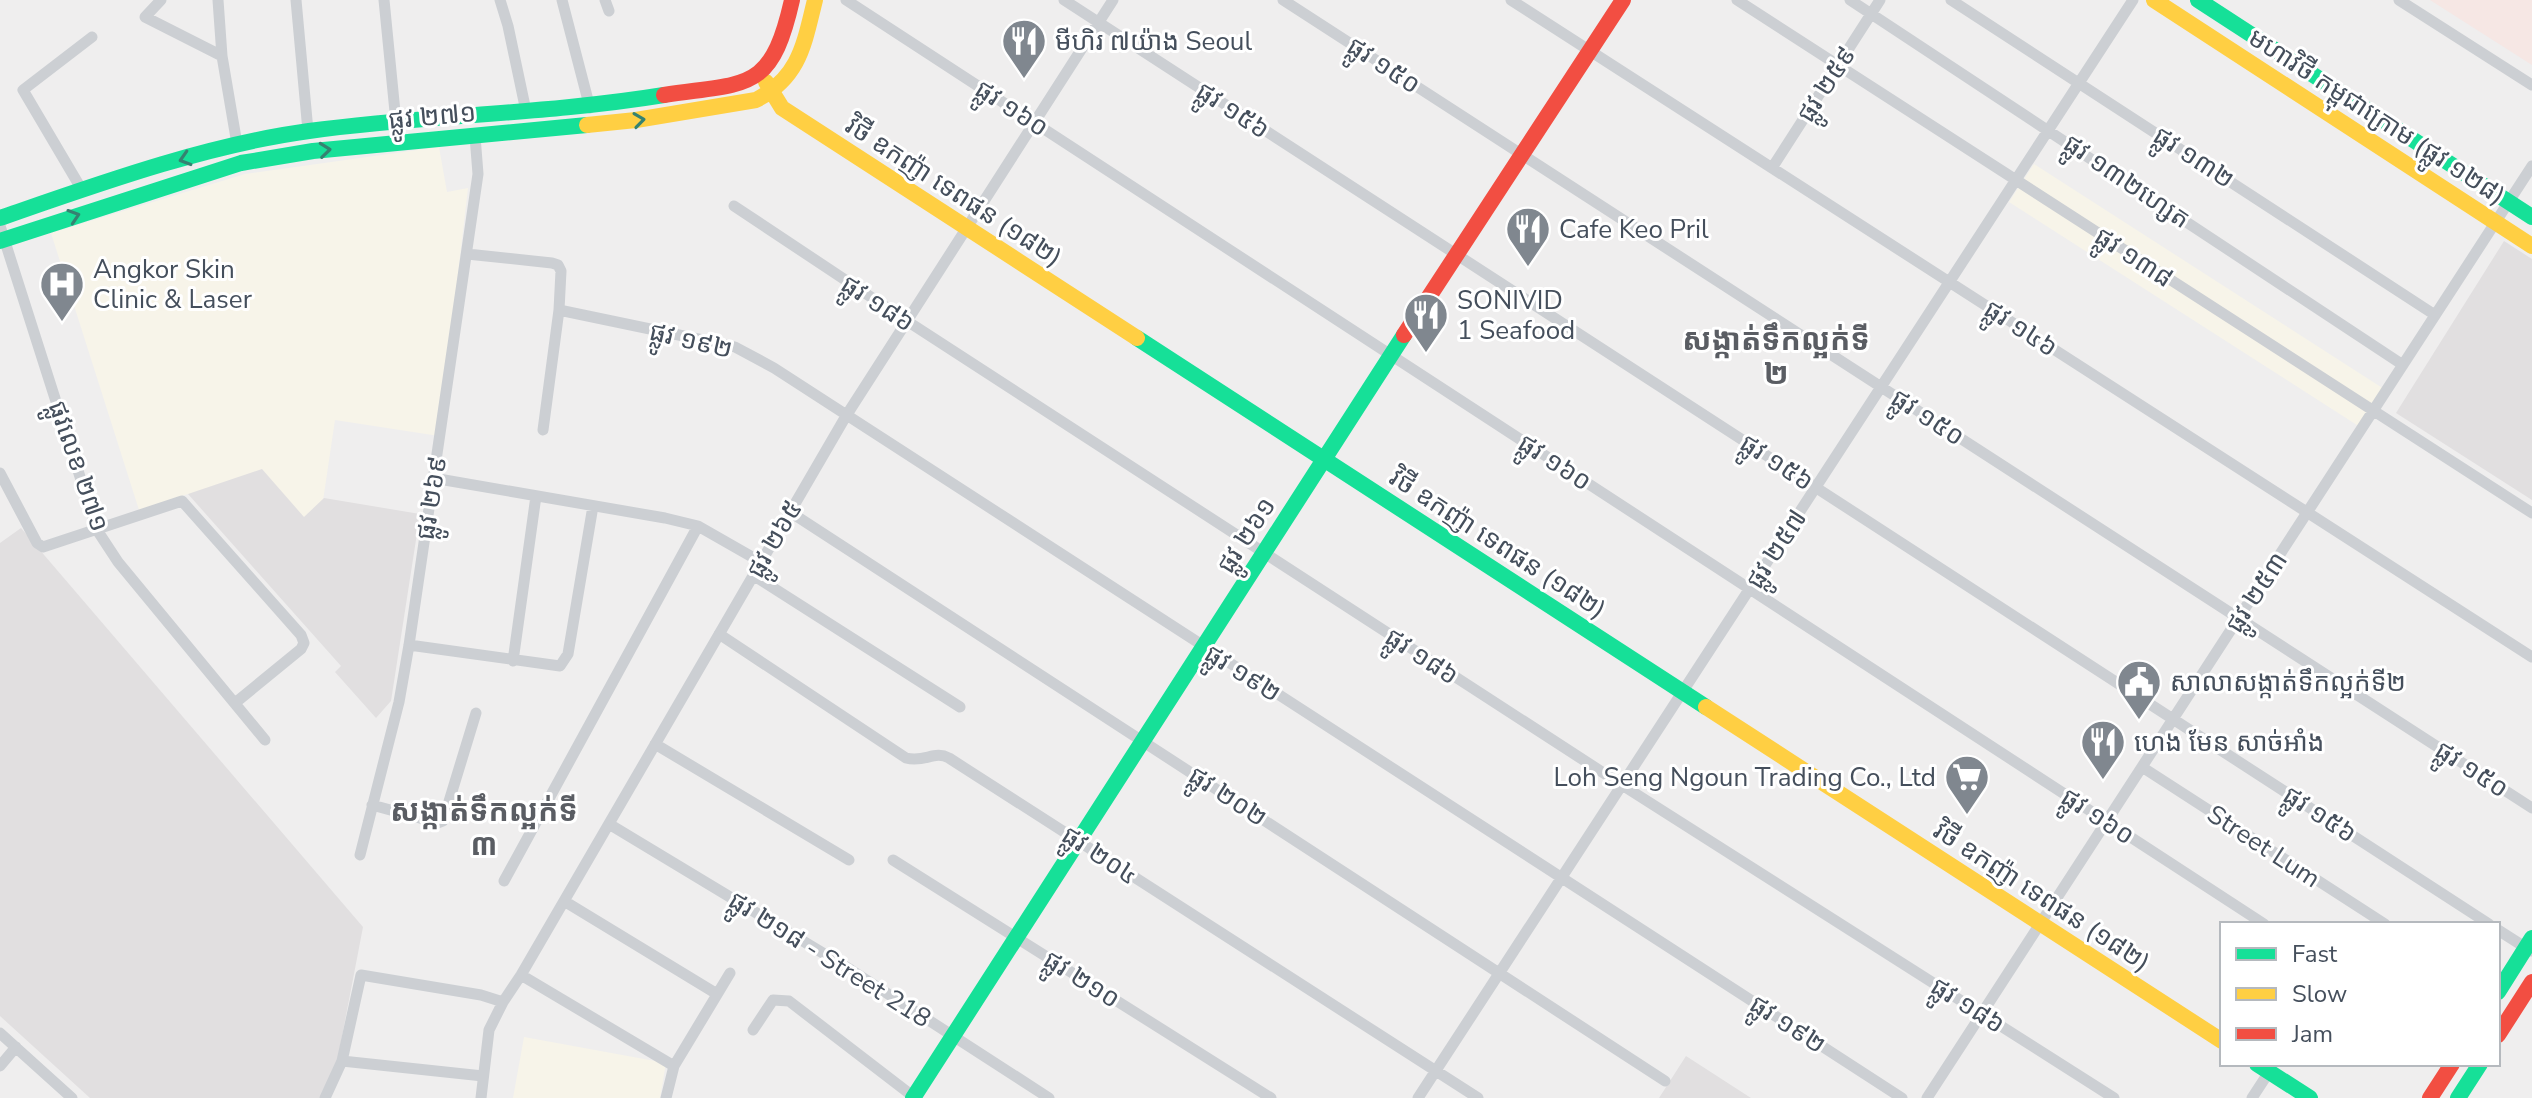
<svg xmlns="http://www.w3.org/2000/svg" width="2532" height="1098" font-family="'Nunito Sans','Noto Sans Khmer',sans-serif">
<rect width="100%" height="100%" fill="#efeeee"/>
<path fill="#f7f4e9" d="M 439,147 L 447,192 L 468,188 L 439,436 L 335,420 L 323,501 L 304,518 L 297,512 L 188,494 L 139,510 L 51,233 L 245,174 Z
M 2034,164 L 2384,389 L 2360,427 L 2009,202 Z
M 524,1037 L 666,1063 L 660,1098 L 513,1098 Z"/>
<path fill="#e1dfe0" d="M 2504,241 L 2532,259 L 2532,500 L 2396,413 Z
M 262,469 L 304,517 L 324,498 L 420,514 L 391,701 L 376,718 L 335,672 L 341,666 L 188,494 Z
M 21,528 L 363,927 L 334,1078 L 321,1098 L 90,1098 L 0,1016 L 0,543 Z
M 1686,1056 L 1751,1098 L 1659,1098 Z"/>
<path fill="#f6e7e4" d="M 2430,0 L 2532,0 L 2532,65 Z"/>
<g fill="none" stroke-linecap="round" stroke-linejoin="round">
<path stroke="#cccfd3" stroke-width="11" d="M 161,0 L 145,17 L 222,56
M 218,0 L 222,56 L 237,144
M 296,0 L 308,131
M 384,0 L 396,122
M 500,0 L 508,26 L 526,111
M 562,0 L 590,108
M 605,0 L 609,11
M 846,0 L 2264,924
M 1064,0 L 2489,924
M 1283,0 L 2532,808
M 1511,0 L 2532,657
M 1737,0 L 2532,513
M 1850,0 L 2403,365
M 1951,0 L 2435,315
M 2399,0 L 2532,85
M 1772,168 L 1880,0
M 82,190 L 23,90 L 92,37
M 734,206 L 907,321 L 1622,785 L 2114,1098
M 0,226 L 97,530 L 118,562 L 265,740
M 467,254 L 552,263 L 558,265 L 561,271 L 559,310 L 543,430
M 559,310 L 722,344 L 735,347 L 774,368 L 1902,1098
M 0,473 L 37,543 L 43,547 L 182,501 L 301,635 L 304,643 L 301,649 L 235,703
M 433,478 L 665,518 L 698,526 L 761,562
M 790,512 L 1665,1081
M 753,575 L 960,707
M 719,634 L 906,758 C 925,763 934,750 949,758 L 1478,1098
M 409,645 L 560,666 L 568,654 L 593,506
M 513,661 L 536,496
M 655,744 L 849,860
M 2142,767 L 2385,924
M 372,805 L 438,823 L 443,821 L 476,713
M 609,824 L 851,970 L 1049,1098
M 360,855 L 399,702 L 409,645 L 478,174 L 475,136
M 893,860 L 1271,1098
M 504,881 L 698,526
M 564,901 L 717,994
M 2498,930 L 2531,951
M 521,975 L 674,1066
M 753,1030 L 773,1000 L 789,1001 L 914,1097
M 0,1033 L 72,1098
M 342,1061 L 483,1076
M 0,1066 L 16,1047
M 325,1098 L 342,1061 L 361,975 L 481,995 L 503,1002
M 481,1098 L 489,1030 L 503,1002 L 521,975 L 846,416 L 1113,0
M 666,1098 L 674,1066 L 730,973
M 1418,1098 L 2133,0
M 1927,1098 L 2532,166
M 2252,1098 L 2269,1072"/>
<path stroke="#16e098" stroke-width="16" d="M 2198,0 L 2532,217
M 0,218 C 98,184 206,145 309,131 C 427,115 547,114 664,95
M 0,241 L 241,163 L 313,151 L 587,125
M 1137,338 L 1706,707
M 2498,992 L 2532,938
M 2257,1064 L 2310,1098
M 913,1098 L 1404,335
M 2458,1098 L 2480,1064"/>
<path stroke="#ffcf43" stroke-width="16" d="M 2154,0 L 2532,246
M 766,82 L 782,108 L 1137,338
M 587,125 L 636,120 L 756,100 C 800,77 804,44 815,0
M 1706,707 L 2222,1041"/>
<path stroke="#f24e42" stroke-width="16" d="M 664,95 C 748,82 771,93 792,0
M 1404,335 L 1623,0
M 2498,1035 L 2532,982
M 2430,1098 L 2452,1064"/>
</g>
<defs><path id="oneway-chevron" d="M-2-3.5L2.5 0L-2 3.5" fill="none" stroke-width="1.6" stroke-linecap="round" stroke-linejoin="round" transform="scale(2)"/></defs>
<g stroke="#358271">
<use href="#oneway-chevron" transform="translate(639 120) rotate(-8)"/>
<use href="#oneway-chevron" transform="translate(325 150) rotate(-6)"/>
<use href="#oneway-chevron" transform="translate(185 159) rotate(163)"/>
<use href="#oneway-chevron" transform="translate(74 216) rotate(-18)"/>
</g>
<defs>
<g id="restaurant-pin" transform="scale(2.3)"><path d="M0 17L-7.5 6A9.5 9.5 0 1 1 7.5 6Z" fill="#80878f" stroke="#fff"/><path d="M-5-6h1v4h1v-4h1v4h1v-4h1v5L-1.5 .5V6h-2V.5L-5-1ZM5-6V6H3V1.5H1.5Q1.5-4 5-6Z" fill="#fff"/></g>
<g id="hospital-pin" transform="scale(2.3)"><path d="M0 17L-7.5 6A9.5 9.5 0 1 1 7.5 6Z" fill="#80878f" stroke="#fff"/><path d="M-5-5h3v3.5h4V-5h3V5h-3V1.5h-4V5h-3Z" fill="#fff"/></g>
<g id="civic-pin" transform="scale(2.3)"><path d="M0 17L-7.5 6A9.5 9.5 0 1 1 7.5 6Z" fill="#80878f" stroke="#fff"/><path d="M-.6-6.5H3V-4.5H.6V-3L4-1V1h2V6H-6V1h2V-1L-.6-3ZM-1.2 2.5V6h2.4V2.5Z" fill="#fff"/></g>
<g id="supermarket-pin" transform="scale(2.3)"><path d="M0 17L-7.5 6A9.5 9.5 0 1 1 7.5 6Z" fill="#80878f" stroke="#fff"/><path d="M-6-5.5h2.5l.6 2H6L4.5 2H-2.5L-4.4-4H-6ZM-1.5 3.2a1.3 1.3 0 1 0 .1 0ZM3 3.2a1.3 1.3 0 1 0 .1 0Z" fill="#fff"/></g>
</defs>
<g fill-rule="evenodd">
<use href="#restaurant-pin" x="1024" y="41"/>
<use href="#restaurant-pin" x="1528" y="229"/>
<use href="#hospital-pin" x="62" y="284"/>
<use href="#restaurant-pin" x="1426" y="315"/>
<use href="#civic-pin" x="2139" y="682"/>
<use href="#restaurant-pin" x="2103" y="742"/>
<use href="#supermarket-pin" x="1967" y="777"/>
</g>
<g text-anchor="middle" stroke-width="6" stroke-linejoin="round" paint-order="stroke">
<g font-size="26" fill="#454f5c" stroke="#fff" text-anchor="start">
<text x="1055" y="50">មីហិរ ៧យ៉ាង Seoul</text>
<text x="1559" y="238">Cafe Keo Pril</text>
<text x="93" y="278">Angkor Skin<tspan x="93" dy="30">Clinic &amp; Laser</tspan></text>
<text x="1457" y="309">SONIVID<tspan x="1457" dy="30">1 Seafood</tspan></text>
<text x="2170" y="691">សាលាសង្កាត់ទឹកល្អក់ទី២</text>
<text x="2134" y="751">ហេង មែន សាច់អាំង</text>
<text x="1936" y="786" text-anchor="end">Loh Seng Ngoun Trading Co., Ltd</text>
</g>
<g font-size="26" fill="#454f5c" stroke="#fff">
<text transform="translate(1384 65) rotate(33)" y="9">ផ្លូវ ១៥០</text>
<text transform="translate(1826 84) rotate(-57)" y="9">ផ្លូវ ២៥៩</text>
<text transform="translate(1012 108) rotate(33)" y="9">ផ្លូវ ១៦០</text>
<text transform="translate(1233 110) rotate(33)" y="9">ផ្លូវ ១៥៦</text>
<text transform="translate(432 116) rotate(-5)" y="9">ផ្លូវ ២៧១</text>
<text transform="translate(2377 116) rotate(33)" y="9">មហាវិថី កម្ពុជាក្រោម (ផ្លូវ ១២៨)</text>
<text transform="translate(2194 157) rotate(33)" y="9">ផ្លូវ ១៣២</text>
<text transform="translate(2127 181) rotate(34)" y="9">ផ្លូវ ១៣២ហ្សេត</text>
<text transform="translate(954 191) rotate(33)" y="9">វិថី ឧកញ៉ា ទេពផន (១៨២)</text>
<text transform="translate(2134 257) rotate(33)" y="9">ផ្លូវ ១៣៨</text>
<text transform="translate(878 303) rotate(33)" y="9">ផ្លូវ ១៨៦</text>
<text transform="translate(2021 328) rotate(33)" y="9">ផ្លូវ ១៤៦</text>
<text transform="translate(691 340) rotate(13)" y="9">ផ្លូវ ១៩២</text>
<text transform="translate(1928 417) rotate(33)" y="9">ផ្លូវ ១៥០</text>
<text transform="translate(1555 462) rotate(33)" y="9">ផ្លូវ ១៦០</text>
<text transform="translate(1777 462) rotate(33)" y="9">ផ្លូវ ១៥៦</text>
<text transform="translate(79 466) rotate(71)" y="9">ផ្លូវលេខ ២៧១</text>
<text transform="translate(431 498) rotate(-81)" y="9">ផ្លូវ ២៦៩</text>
<text transform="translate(1246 535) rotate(-57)" y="9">ផ្លូវ ២៦១</text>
<text transform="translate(774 539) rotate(-60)" y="9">ផ្លូវ ២៦៥</text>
<text transform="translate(1498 543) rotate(33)" y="9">វិថី ឧកញ៉ា ទេពផន (១៨២)</text>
<text transform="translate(1776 549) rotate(-57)" y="9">ផ្លូវ ២៥៧</text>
<text transform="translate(2256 592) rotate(-57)" y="9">ផ្លូវ ២៥៣</text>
<text transform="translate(1422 656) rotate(33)" y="9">ផ្លូវ ១៨៦</text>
<text transform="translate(1243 673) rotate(32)" y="9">ផ្លូវ ១៩២</text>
<text transform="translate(2472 769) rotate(33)" y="9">ផ្លូវ ១៥០</text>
<text transform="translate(1228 796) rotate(33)" y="9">ផ្លូវ ២០២</text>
<text transform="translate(2320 814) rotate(33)" y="9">ផ្លូវ ១៥៦</text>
<text transform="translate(2098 816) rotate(33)" y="9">ផ្លូវ ១៦០</text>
<text transform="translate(2264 846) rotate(33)" y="9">Street Lum</text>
<text transform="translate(1100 855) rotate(33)" y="9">ផ្លូវ ២០៤</text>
<text transform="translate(2042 896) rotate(33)" y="9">វិថី ឧកញ៉ា ទេពផន (១៨២)</text>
<text transform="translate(830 959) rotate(32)" y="9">ផ្លូវ ២១៨ - Street 218</text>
<text transform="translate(1082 979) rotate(32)" y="9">ផ្លូវ ២១០</text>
<text transform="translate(1968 1005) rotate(32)" y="9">ផ្លូវ ១៨៦</text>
<text transform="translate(1788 1024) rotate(33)" y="9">ផ្លូវ ១៩២</text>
</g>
<g font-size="30" font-weight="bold" fill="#5a5d63" stroke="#fff">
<text x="1776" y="350">សង្កាត់ទឹកល្អក់ទី<tspan x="1776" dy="34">២</tspan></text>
<text x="484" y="821">សង្កាត់ទឹកល្អក់ទី<tspan x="484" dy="34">៣</tspan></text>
</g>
</g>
<rect x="2220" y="922" width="280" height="144" fill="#ffffff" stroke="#b5b9be" stroke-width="2"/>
<rect x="2236" y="948" width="40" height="12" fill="#16e098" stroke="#b5b9be" stroke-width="2"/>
<text x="2292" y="962" font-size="24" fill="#454f5c">Fast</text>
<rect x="2236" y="988" width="40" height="12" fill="#ffcf43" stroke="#b5b9be" stroke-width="2"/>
<text x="2292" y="1002" font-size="24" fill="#454f5c">Slow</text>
<rect x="2236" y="1028" width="40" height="12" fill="#f24e42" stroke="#b5b9be" stroke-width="2"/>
<text x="2292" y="1042" font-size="24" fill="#454f5c">Jam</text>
</svg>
